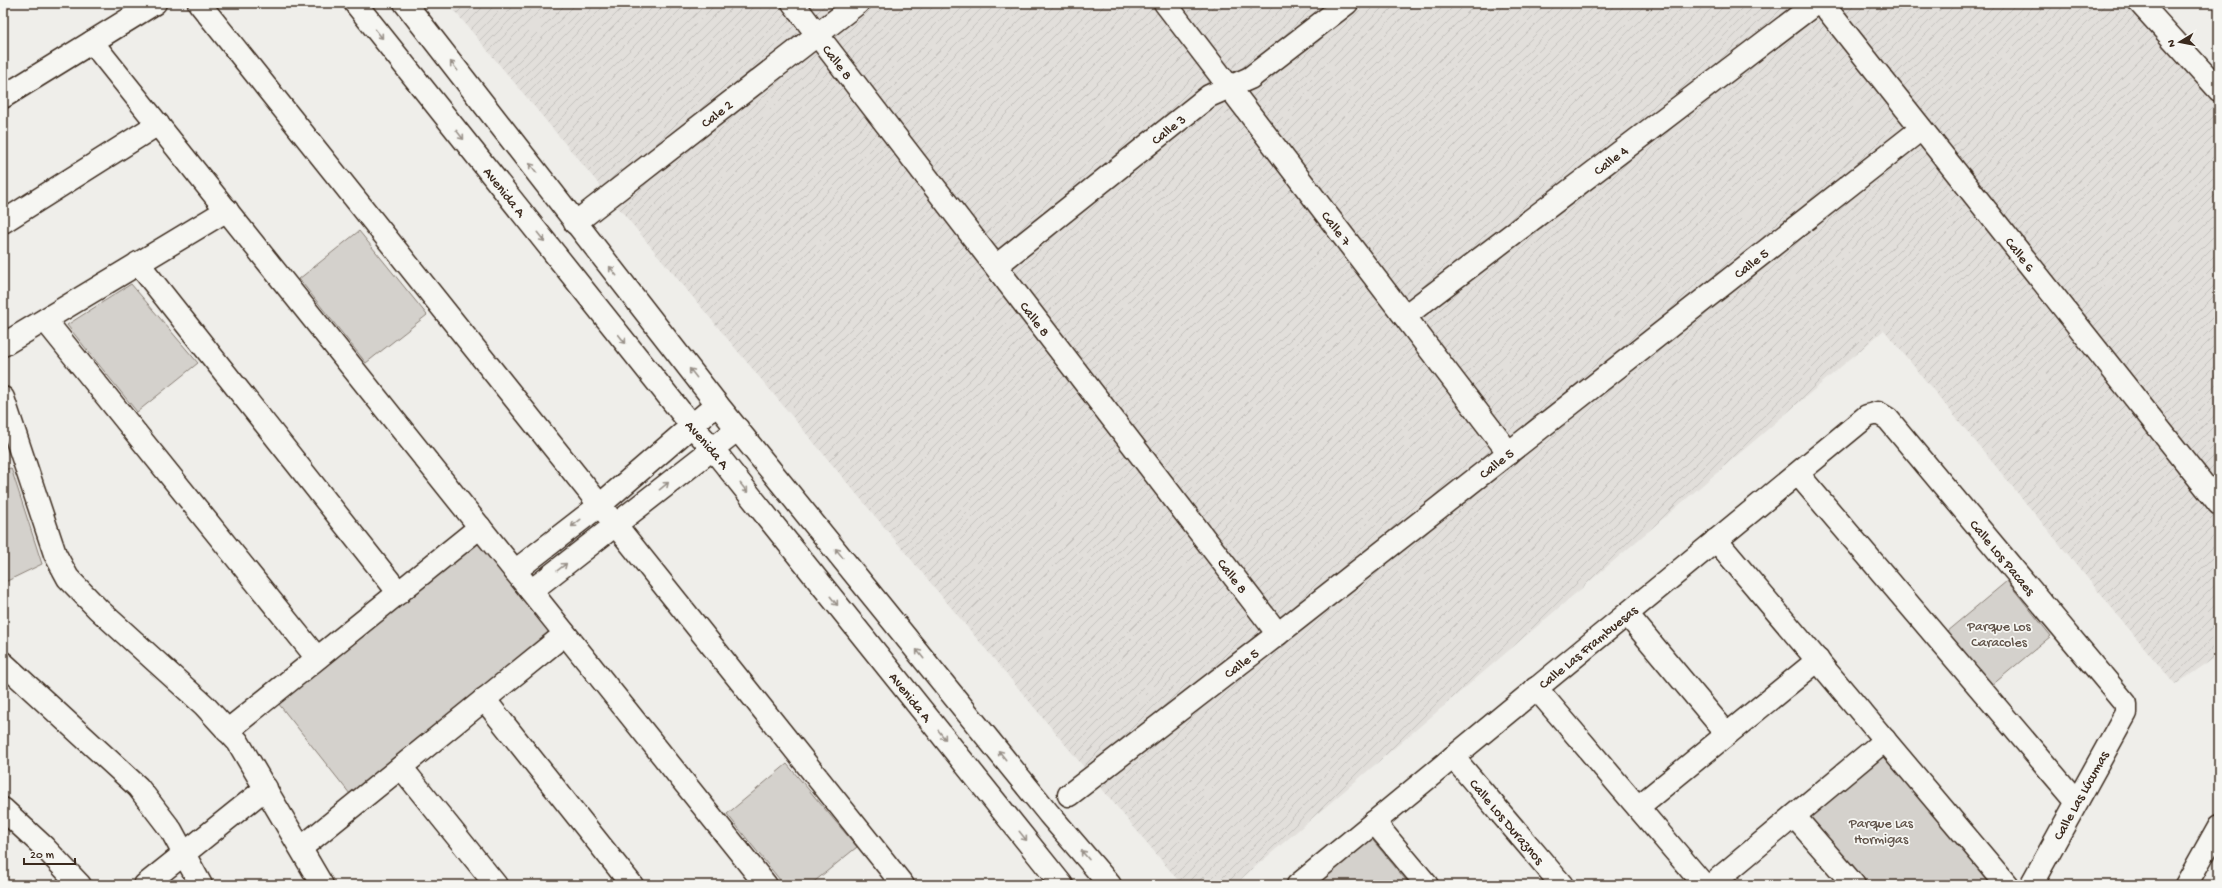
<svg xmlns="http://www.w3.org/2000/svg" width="2222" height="888" font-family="'Gochi Hand',sans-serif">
<defs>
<pattern id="industrial-furrows" width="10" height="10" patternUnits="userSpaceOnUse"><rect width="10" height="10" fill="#e2dfdb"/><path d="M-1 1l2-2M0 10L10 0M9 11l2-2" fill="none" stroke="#c3c0bc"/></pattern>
</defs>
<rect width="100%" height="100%" fill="#efeeea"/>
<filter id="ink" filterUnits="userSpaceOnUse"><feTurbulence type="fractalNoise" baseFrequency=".025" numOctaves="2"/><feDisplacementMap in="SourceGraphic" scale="8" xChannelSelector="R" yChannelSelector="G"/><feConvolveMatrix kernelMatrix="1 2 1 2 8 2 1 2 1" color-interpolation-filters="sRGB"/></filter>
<g filter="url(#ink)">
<path fill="url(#industrial-furrows)" d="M 448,3 L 2155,3 L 2219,75 L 2219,655 L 2175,685 L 1884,330 L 1234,885 L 1182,885 Z"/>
<path fill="#d4d1cc" stroke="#887e75" d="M 359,231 L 427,315 L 366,363 L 299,279 Z
M 131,284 L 198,363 L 137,412 L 67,325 Z
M 11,468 L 42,564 L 3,583 L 3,470 Z
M 479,542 L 551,633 L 350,794 L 278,703 Z
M 2007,581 L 2051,636 L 1991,686 L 1946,632 Z
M 1883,755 L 1994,885 L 1864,885 L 1806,818 Z
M 787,764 L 857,847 L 810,885 L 784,885 L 727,814 Z
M 1370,837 L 1410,885 L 1313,885 Z"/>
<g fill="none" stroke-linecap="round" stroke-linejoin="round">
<g stroke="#3b2a1e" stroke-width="25">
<g id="minor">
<path d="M 199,3 L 903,885"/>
<path id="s1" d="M 355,3 L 692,426 L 712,448 L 1062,885"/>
<path d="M 405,3 L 717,404 L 1049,814 L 1110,885"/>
<path id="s2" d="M 793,3 L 1278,634"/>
<path id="s3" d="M 1165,3 L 1509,453"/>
<path id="s4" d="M 1822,3 L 2219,504"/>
<path d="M 2140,3 L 2219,90"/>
<path d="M 92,42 L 766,885"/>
<path d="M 3,97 L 155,3"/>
<path d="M 3,222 L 158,124"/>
<path id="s5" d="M 575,223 L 858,3"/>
<path d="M 138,263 L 399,593"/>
<path id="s6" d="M 996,266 L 1209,96 L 1250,78 L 1347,3"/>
<path id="s7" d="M 1405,316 L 1816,3"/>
<path d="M 45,320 L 317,658"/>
<path d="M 3,345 L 227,210"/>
<path d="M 3,398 L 55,554 L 68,578 L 98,609 L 204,705 L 238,742 L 322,885"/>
<path d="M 1798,474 L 2076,801"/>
<path d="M 1716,540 L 2007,885"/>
<path d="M 515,571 L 600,505 L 717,404"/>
<path d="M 531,591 L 738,429"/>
<path d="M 1627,614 L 1727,734"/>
<path d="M 3,663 L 138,787 L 171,830 L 201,885"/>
<path d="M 1536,688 L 1704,885"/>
<path d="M 484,699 L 632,885"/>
<path d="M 227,731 L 480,527"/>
<path id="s8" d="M 1453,757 L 1562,885"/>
<path d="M 401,767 L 496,885"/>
<path id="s9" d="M 1069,795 L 1278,634 L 1921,129"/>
<path d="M 1638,807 L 1818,660"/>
<path d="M 3,809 L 44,847 L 80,885"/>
<path d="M 1794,816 L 1854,885"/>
<path d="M 1374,822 L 1427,885"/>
<path d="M 301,848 L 565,634"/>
<path d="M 145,885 L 266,788"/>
<path id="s10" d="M 1298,885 L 1867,416 L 1878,413 L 1888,419 L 2126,704 L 2126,713 L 2031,885"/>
<path d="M 1711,885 L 1885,740"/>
<path d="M 2186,885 L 2219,826"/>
</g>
</g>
<use href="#minor" stroke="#f6f6f2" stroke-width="22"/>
</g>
<defs><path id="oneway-shaft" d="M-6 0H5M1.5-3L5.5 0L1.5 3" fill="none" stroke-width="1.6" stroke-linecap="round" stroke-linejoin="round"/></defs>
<g stroke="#989088">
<use href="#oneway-shaft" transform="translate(379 34) rotate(51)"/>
<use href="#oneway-shaft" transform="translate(454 66) rotate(-128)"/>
<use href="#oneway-shaft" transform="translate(460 135) rotate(51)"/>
<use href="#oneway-shaft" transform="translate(533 168) rotate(-128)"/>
<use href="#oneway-shaft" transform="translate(541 237) rotate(51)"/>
<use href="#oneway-shaft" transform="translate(613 271) rotate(-128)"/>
<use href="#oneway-shaft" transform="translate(622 339) rotate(51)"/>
<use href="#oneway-shaft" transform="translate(693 373) rotate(-128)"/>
<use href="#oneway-shaft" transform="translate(664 486) rotate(-39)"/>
<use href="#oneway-shaft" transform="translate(744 488) rotate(51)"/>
<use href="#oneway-shaft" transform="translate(576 523) rotate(142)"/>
<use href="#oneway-shaft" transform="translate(839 553) rotate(-129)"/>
<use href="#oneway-shaft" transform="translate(562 567) rotate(-38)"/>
<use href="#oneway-shaft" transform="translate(834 601) rotate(51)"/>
<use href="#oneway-shaft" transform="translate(920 654) rotate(-129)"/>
<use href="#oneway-shaft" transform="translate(942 735) rotate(51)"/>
<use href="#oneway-shaft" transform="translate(1002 755) rotate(-129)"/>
<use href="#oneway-shaft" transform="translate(1023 836) rotate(51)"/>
<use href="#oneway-shaft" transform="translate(1085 855) rotate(-131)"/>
</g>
</g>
<g text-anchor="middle" stroke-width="3.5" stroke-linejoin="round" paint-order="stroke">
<g font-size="14" fill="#3b2a1e" stroke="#f6f6f2">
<text dy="5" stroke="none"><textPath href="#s2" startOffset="74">Calle 8</textPath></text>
<text dy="5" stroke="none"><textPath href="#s5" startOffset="179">Cale 2</textPath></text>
<text dy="5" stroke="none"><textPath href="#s6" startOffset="220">Calle 3</textPath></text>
<text dy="5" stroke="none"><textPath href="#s7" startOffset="258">Calle 4</textPath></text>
<text dy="5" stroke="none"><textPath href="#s1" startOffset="241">Avenida A</textPath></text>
<text dy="5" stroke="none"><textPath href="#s3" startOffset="283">Calle 7</textPath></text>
<text dy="5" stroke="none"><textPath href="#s4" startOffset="320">Calle 6</textPath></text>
<text dy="5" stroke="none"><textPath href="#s9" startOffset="865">Calle 5</textPath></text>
<text dy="5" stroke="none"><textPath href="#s2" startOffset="398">Calle 8</textPath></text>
<text dy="5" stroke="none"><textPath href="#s1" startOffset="565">Avenida A</textPath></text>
<text dy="5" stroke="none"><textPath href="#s9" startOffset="541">Calle 5</textPath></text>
<text dy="5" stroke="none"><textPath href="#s10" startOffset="940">Calle Los Pacaes</textPath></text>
<text dy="5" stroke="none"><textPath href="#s2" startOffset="722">Calle 8</textPath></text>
<text dy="5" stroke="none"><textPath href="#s10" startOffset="375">Calle Las Frambuesas</textPath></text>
<text dy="5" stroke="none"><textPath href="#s9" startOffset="217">Calle 5</textPath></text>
<text dy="5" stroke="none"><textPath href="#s1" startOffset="889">Avenida A</textPath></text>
<text transform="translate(2080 795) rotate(-61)" y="5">Calle Las Lúcumas</text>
<text dy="5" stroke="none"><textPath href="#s8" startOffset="84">Calle Los Duraznos</textPath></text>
</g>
<g font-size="14" fill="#61544a" stroke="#f6f6f2">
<text x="1999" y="630">Parque Los<tspan x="1999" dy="16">Caracoles</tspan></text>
<text x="1881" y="827">Parque Las<tspan x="1881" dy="16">Hormigas</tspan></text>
</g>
</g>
<rect width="2222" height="888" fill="none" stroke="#f6f6f2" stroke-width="16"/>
<rect x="8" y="8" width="2206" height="872" fill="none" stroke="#3b2a1e" stroke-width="1.5" filter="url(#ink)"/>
<g transform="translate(2180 42) rotate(260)" stroke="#f6f6f2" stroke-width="3" paint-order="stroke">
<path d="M0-3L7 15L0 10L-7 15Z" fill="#3b2a1e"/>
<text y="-6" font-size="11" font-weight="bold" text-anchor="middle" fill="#3b2a1e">N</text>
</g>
<path d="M24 858v6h51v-6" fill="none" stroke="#3b2a1e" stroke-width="2"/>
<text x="30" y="858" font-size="12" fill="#3b2a1e" stroke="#f6f6f2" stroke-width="3" paint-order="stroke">20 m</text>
</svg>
